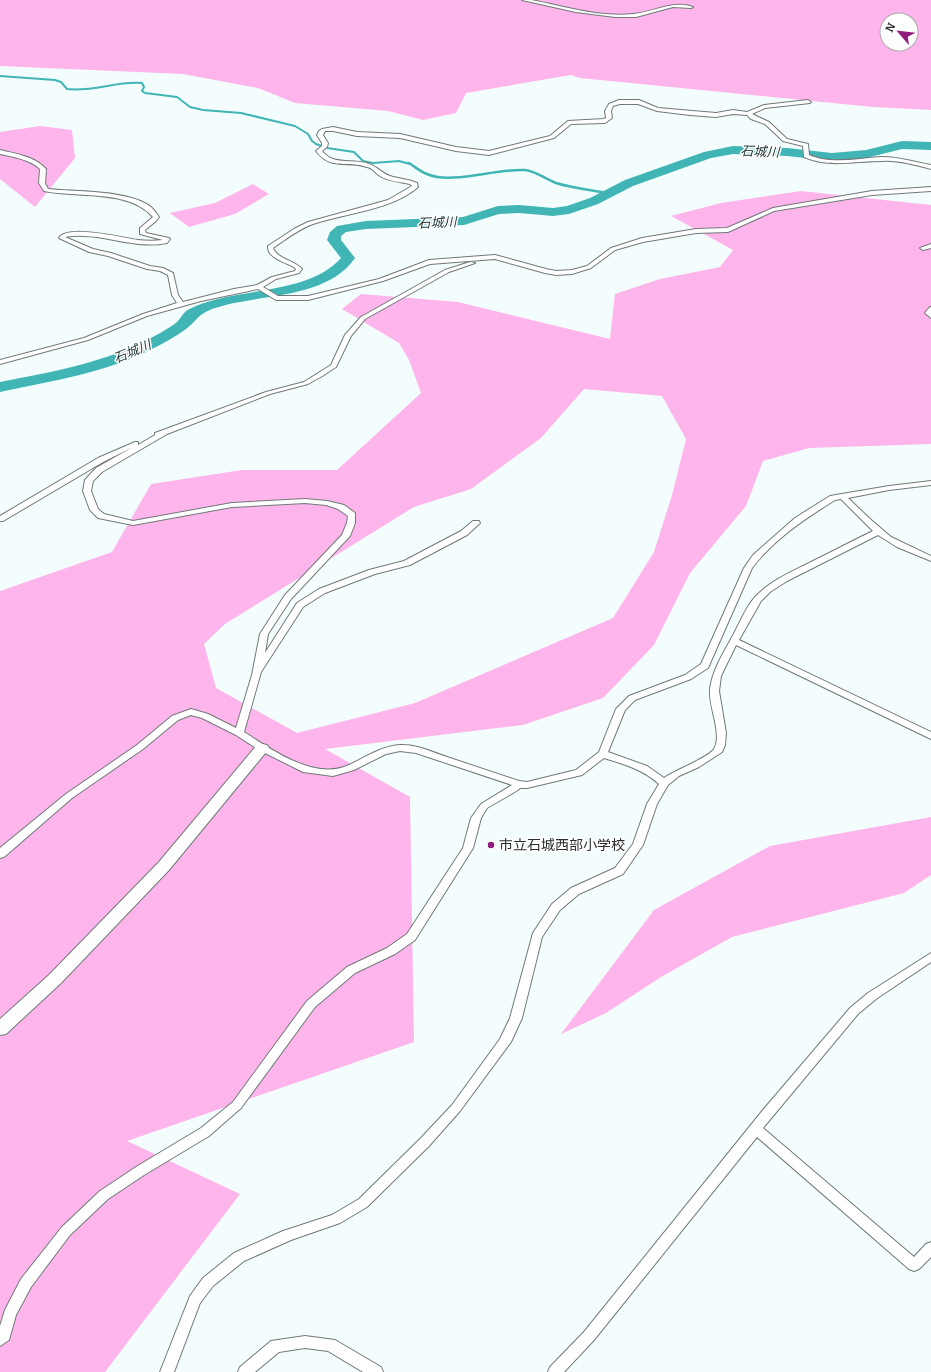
<svg xmlns="http://www.w3.org/2000/svg" width="931" height="1372" font-family="Bitter,'Noto Sans JP',serif">
<rect width="100%" height="100%" fill="#f4fdfd"/>
<path fill="#feb5eb" fill-rule="evenodd" d="M 0,0 L 931,0 L 931,110 L 873,107 L 580,78 L 571,75 L 466,93 L 456,113 L 423,120 L 388,111 L 295,103 L 258,88 L 183,74 L 0,66 ZM 887,20 L 911,20 L 911,44 L 887,44 Z
M 40,126 L 72,130 L 75,158 L 35,207 L 0,179 L 0,132 Z
M 253,184 L 269,194 L 235,214 L 189,227 L 170,213 L 215,203 Z
M 801,191 L 931,205 L 931,444 L 809,448 L 763,461 L 746,506 L 690,573 L 654,645 L 603,698 L 523,725 L 325,749 L 410,797 L 414,1042 L 127,1141 L 240,1194 L 105,1372 L 0,1372 L 0,591 L 112,552 L 151,484 L 242,470 L 337,470 L 421,393 L 409,360 L 399,343 L 342,309 L 361,294 L 458,302 L 610,339 L 615,294 L 660,279 L 720,267 L 733,250 L 671,216 L 721,203 ZM 584,389 L 662,396 L 686,439 L 672,495 L 654,552 L 613,618 L 415,703 L 297,733 L 216,688 L 204,644 L 225,624 L 414,507 L 471,489 L 541,438 Z
M 931,817 L 931,875 L 904,893 L 732,937 L 661,977 L 606,1013 L 561,1034 L 654,910 L 770,846 Z"/>
<g fill="none" stroke-linecap="round" stroke-linejoin="round">
<path stroke="#41b5b6" stroke-width="2" d="M 0,76 L 55,80 L 61,82 L 67,89 C 93,92 116,81 142,83 L 144,87 L 142,91 L 145,93 L 177,97 L 190,107 L 203,110 L 241,113 L 295,126 L 308,134 L 312,141 L 316,144 L 327,148 L 354,152 L 363,161 L 373,163 L 399,161 L 410,164"/>
<path stroke="#41b5b6" stroke-width="2.5" d="M 409,163 C 415,167 421,172 427,174 C 451,185 497,168 525,170 C 536,171 545,179 556,183 C 572,188 590,190 607,193"/>
<path fill="#41b5b6" fill-rule="evenodd" d="M 902,141 L 931,142 L 931,150 L 902,149 L 866,158 L 832,161 L 787,156 L 733,154 L 711,158 L 633,186 L 598,204 L 569,214 L 553,216 L 519,213 L 499,214 L 464,225 L 366,229 L 346,232 L 341,236 L 341,240 L 355,258 C 325,301 256,293 212,309 C 197,315 197,321 186,329 C 175,337 164,343 152,349 C 105,373 51,381 0,392 L 0,382 C 47,373 97,364 141,343 C 153,337 167,330 177,322 C 180,319 182,315 185,312 C 190,308 198,305 204,303 C 246,288 310,293 341,258 L 327,240 L 330,232 L 337,226 L 366,221 L 463,217 L 498,206 L 519,205 L 553,208 L 567,206 L 590,198 L 625,180 L 704,152 L 733,146 L 787,148 L 832,153 L 866,150 Z"/>
<g stroke="#707978" stroke-width="2">
<path id="street" d="M 522,0 L 531,0 C 564,6 599,18 634,14 C 653,12 674,0 693,7 L 691,8 L 673,7 L 636,17 L 615,17 L 576,12 Z
M 619,100 L 639,100 L 658,108 L 716,113 L 733,110 L 747,112 L 764,105 L 808,100 L 811,102 L 810,103 L 765,108 L 752,114 L 769,122 L 787,139 L 808,144 L 809,155 C 832,165 858,158 882,157 C 899,157 915,162 931,165 L 931,169 C 915,165 898,160 882,161 C 855,161 830,168 804,157 L 803,146 L 783,141 L 765,124 L 751,119 L 747,115 L 733,114 L 716,117 L 690,115 L 657,111 L 638,104 L 620,104 L 613,106 L 611,111 L 612,118 L 605,123 L 571,124 L 554,138 L 489,155 L 456,151 L 400,138 L 357,136 L 333,131 L 325,131 L 323,135 L 328,143 L 327,147 L 322,151 C 333,165 350,159 366,163 C 376,165 381,173 390,176 C 399,179 409,179 417,183 L 418,187 C 392,210 346,213 313,224 C 299,229 286,239 273,248 C 277,259 294,260 302,269 L 299,273 L 276,279 L 263,287 L 278,296 L 308,296 L 379,279 L 429,260 L 495,255 L 546,269 L 556,271 L 572,270 L 587,266 L 611,248 L 642,238 L 696,229 L 727,228 L 773,208 L 872,191 L 931,187 L 931,191 L 872,195 L 774,211 L 728,232 L 696,233 L 643,242 L 615,250 L 591,268 L 572,274 L 556,275 L 545,273 L 495,259 L 430,264 L 383,281 L 308,300 L 276,300 L 258,289 L 201,301 L 147,316 L 88,340 L 0,364 L 0,360 L 84,338 L 143,314 L 177,303 L 172,295 L 168,275 L 160,271 L 147,269 L 108,256 L 89,252 L 59,238 C 67,224 124,238 138,240 C 146,241 155,241 163,240 L 140,234 L 140,228 L 153,217 C 129,189 77,198 44,191 L 39,183 L 40,169 C 29,159 14,157 0,154 L 0,150 C 16,154 34,156 46,169 L 45,183 L 48,189 C 75,192 130,190 151,207 C 154,210 157,214 159,217 L 156,221 L 145,230 L 146,233 L 169,238 L 170,239 L 167,243 C 133,250 99,231 65,237 L 93,249 L 111,253 L 150,266 L 163,268 L 173,273 L 178,295 L 183,302 L 234,289 L 257,285 L 272,277 L 295,271 L 296,269 L 294,267 C 285,262 267,258 268,246 L 294,229 L 308,222 L 388,200 L 412,186 L 410,184 C 400,182 388,181 380,176 C 375,173 373,168 367,167 C 348,160 331,171 316,151 L 322,146 L 322,143 L 317,135 L 319,131 L 322,129 L 333,127 L 357,132 L 400,134 L 456,147 L 489,151 L 550,136 L 568,121 L 604,119 L 606,118 L 605,111 L 609,104 Z
M 931,244 L 931,248 L 923,250 L 920,248 Z
M 470,262 L 475,263 L 449,272 L 365,319 L 351,336 L 336,367 L 324,375 L 308,384 L 270,394 L 167,434 L 102,472 L 93,481 L 91,491 L 98,509 L 104,514 L 133,521 L 232,503 L 305,499 L 327,501 L 344,505 L 355,513 L 355,523 L 350,536 L 291,599 L 268,634 L 265,653 L 297,603 L 319,589 L 369,570 L 404,561 L 461,531 L 473,521 L 479,521 L 480,523 L 467,535 L 410,565 L 375,574 L 325,593 L 303,607 L 261,672 L 244,732 C 272,750 315,781 349,765 C 366,757 382,746 400,745 C 416,744 432,752 447,757 C 471,765 495,773 519,781 L 527,782 L 576,770 L 599,752 L 616,709 L 629,696 L 685,675 L 701,664 L 744,568 L 753,555 L 795,518 L 830,496 L 889,486 L 931,481 L 931,485 L 889,490 L 848,498 L 870,519 L 891,537 L 931,556 L 931,561 L 897,547 L 878,535 L 787,581 L 770,592 L 761,601 L 739,640 L 931,732 L 931,739 L 736,645 L 721,676 L 719,691 L 726,733 L 725,745 L 722,752 L 699,767 L 679,776 L 668,785 L 657,804 L 643,845 L 623,874 L 579,894 L 560,910 L 542,937 L 522,1018 L 511,1042 L 460,1111 L 429,1146 L 367,1207 L 340,1223 L 291,1240 L 244,1261 L 213,1286 L 200,1303 L 174,1372 L 160,1372 L 190,1296 L 203,1278 L 234,1253 L 283,1231 L 332,1215 L 359,1199 L 421,1138 L 452,1105 L 500,1039 L 510,1018 L 533,933 L 552,904 L 571,888 L 615,868 L 633,844 L 647,804 L 659,784 C 644,770 624,764 604,758 L 582,775 L 527,788 L 520,788 L 518,790 L 487,808 L 481,818 L 473,848 L 415,940 L 395,954 L 355,973 L 315,1007 L 241,1108 L 209,1136 L 144,1175 L 108,1199 L 70,1235 L 31,1287 L 16,1315 L 9,1340 L 0,1346 L 0,1326 L 5,1310 L 21,1279 L 62,1227 L 100,1191 L 136,1167 L 201,1128 L 233,1102 L 307,1001 L 347,967 L 387,948 L 407,934 L 463,848 L 471,818 L 481,804 L 512,785 L 416,753 L 400,751 L 386,754 L 354,770 L 333,776 L 303,772 L 259,750 L 236,735 L 202,718 L 191,715 L 178,720 L 143,749 L 72,798 L 4,857 L 0,858 L 0,848 L 66,794 L 137,745 L 172,716 L 191,709 L 208,714 L 236,728 L 252,675 L 260,634 L 285,595 L 342,535 L 347,523 L 348,516 L 338,509 L 326,505 L 305,503 L 232,507 L 133,525 L 98,518 L 90,510 L 83,491 L 85,480 L 96,468 L 133,447 L 103,462 L 3,521 L 0,521 L 0,516 L 98,458 L 135,442 L 138,442 L 138,445 L 155,435 L 155,433 L 266,392 L 304,382 L 331,365 L 345,335 L 361,317 L 445,270 ZM 841,499 L 873,531 C 852,541 832,552 811,562 C 791,572 770,581 755,597 C 745,608 738,627 731,639 C 722,655 712,672 710,689 C 708,706 723,734 714,749 C 708,758 675,770 664,778 L 647,766 L 608,752 L 625,710 L 635,700 L 691,679 L 708,668 L 752,568 C 773,540 806,518 835,500 Z
M 931,307 L 931,318 L 925,313 L 929,308 Z
M 931,953 L 931,962 L 876,999 L 858,1014 L 763,1128 L 914,1257 L 926,1244 L 931,1242 L 931,1257 L 919,1269 L 914,1271 L 909,1269 L 757,1137 L 594,1340 L 564,1372 L 548,1372 L 550,1367 L 584,1332 L 763,1110 L 850,1008 L 868,993 Z
M 305,1336 L 335,1340 L 381,1367 L 383,1372 L 363,1372 L 328,1351 L 305,1348 L 279,1352 L 255,1372 L 238,1372 L 240,1367 L 271,1341 Z"/>
</g>
<g stroke="#707978" stroke-width="2">
<path id="secondary" d="M 262,744 L 267,745 L 269,748 L 267,751 L 169,870 L 61,983 L 6,1034 L 0,1035 L 0,1019 L 49,975 L 159,862 L 257,745 Z"/>
</g>
<use href="#street" fill="#fff" fill-rule="evenodd"/>
<use href="#secondary" fill="#fff" fill-rule="evenodd"/>
</g>
<circle fill="#911d7c" stroke="#fff" stroke-width="1.5" cx="491" cy="845" r="4"/>
<g text-anchor="middle" stroke-width="3" stroke-linejoin="round" paint-order="stroke">
<g font-size="13" font-style="italic" fill="#203a39" stroke="#fff">
<text transform="translate(760 151) rotate(2)" y="5">石城川</text>
<text transform="translate(437 222) rotate(-2)" y="5">石城川</text>
<text transform="translate(132 351) rotate(-23)" y="5">石城川</text>
</g>
<g font-size="14" fill="#2a2e2d" stroke="#fff" text-anchor="start">
<text x="499" y="850">市立石城西部小学校</text>
</g>
</g>
<g transform="translate(899 32) rotate(298)"><circle r="19" fill="#ffffff" stroke="#aaabab"/>
<path d="M0-3L7 15L0 10L-7 15Z" fill="#911d7c"/>
<text y="-6" font-size="11" font-weight="bold" text-anchor="middle" fill="#2a2e2d">N</text>
</g>
</svg>
